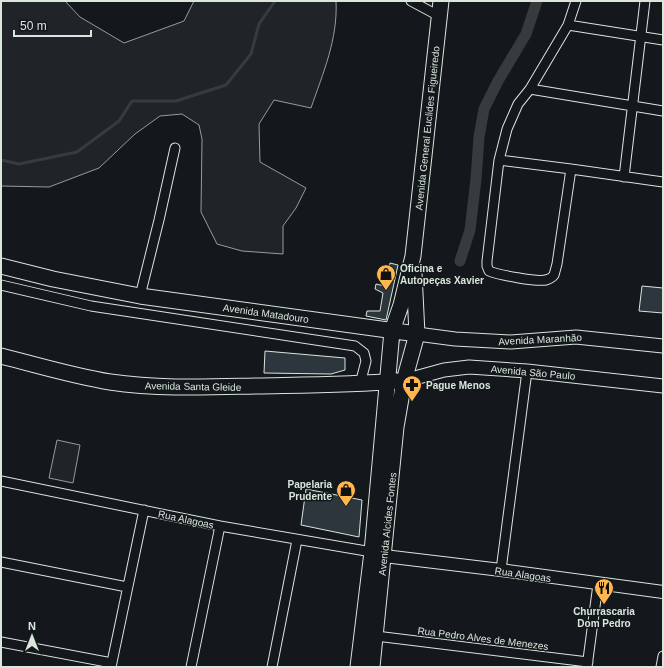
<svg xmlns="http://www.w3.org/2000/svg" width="664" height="668" font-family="Arial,sans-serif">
<rect width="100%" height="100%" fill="#14181c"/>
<path fill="#202428" stroke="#939e99" d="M 1,1 L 65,1 L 80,17 L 124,43 L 184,21 L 194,1 L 336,1 C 338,39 323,73 311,108 L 274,100 L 259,124 L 260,162 L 306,188 L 296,208 L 283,226 L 283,254 L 242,251 L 217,244 L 201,212 L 202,139 L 199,125 L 182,114 L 160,116 L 135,134 L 99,168 L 49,187 L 1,186 Z
M 400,336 L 411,337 L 401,375 L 393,375 Z
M 57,440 L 80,445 L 73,483 L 49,478 Z"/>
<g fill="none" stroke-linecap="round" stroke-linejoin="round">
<path stroke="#363b3e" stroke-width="3" d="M 1,160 L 19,164 L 77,152 L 119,121 L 132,101 L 176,101 L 226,85 L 251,54 L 259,24 L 275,1"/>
<path stroke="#363b3e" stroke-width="11" d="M 460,261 L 470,230 L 476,179 L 479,137 L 484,109 L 498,81 L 526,34 L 537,1"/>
</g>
<path fill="#2c363c" stroke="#d8e6dc" d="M 390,263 L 398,265 L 386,320 L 366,316 L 367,311 L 380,311 L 383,293 L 375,289 L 376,284 L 385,286 Z
M 642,286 L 663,288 L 663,313 L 639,311 Z
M 265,351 L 345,358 L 345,370 L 331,374 L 264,373 Z
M 306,489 L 362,500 L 359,537 L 301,525 Z"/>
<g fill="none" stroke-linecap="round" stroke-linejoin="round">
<g stroke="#d8e6dc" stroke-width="11">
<path id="minor" d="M 411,1 L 439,16
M 568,25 L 663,40
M 530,89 L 663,111
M 499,160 L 571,169 L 663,182
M 571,169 L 557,264 L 554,275 C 552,278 549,279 546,280 C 536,282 499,275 489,271 L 487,266 L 487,261 L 499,160 L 507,129 L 518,104 L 530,89 L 568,25 L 576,1
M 624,177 L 645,1
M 1,285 L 91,306 L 355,346 L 364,353 L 366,361 L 360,384
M 140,296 L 159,220 L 175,148
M 1,481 L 220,526 L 372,552
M 1,562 L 127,587
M 501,570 L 527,371
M 376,636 L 588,662
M 1,642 L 112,663
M 111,667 L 144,510
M 191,667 L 220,526
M 272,667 L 297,540
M 587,667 L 598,584
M 661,667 L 663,656"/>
</g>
<g stroke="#d8e6dc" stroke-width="14">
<path id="tertiary" d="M 384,556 L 501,570 L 663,592"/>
</g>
<g stroke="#d8e6dc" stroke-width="15">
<path id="secondary" d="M 417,334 L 455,339 L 511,342 L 576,337 L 663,346
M 404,381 L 444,370 L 469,367 L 527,371 L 663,386"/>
</g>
<g stroke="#d8e6dc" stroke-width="17">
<path id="primary" d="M 1,266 L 53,279 L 140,296 L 417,334
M 1,356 C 37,365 73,376 110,382 C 158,389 207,387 255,386 C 302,385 350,385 397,381
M 358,667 L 372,552 L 392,331 L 401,305 L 413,256 L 441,1
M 372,667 L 396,427 L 404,381 L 417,334 L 414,273"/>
</g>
<use href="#minor" stroke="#14181c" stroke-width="9"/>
<use href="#tertiary" stroke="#14181c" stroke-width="12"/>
<use href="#secondary" stroke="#14181c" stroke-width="13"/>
<use href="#primary" stroke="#14181c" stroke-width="15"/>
</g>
<defs>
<g id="shop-pin" transform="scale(1)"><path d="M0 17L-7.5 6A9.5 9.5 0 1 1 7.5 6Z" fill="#ffb74d" stroke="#14181c"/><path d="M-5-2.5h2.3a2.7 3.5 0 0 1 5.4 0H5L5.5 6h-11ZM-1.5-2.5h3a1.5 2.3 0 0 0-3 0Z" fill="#111"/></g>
<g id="pharmacy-pin" transform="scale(1)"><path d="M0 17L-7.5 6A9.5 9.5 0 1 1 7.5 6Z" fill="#ffb74d" stroke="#14181c"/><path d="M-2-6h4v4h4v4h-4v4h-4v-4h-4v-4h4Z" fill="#111"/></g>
<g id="restaurant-pin" transform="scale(1)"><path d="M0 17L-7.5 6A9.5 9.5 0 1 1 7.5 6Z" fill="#ffb74d" stroke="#14181c"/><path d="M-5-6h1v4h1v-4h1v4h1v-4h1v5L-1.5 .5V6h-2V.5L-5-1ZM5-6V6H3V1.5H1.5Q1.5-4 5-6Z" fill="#111"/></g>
</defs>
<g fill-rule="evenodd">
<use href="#shop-pin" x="386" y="274"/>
<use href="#pharmacy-pin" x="412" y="385"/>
<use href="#shop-pin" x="346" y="490"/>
<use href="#restaurant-pin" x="604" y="588"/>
</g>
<g text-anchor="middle" stroke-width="3" stroke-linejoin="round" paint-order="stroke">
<g font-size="10" fill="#d8e6dc" stroke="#14181c">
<text transform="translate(427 128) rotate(-84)" y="4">Avenida General Euclides Figueiredo</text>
<text transform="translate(266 313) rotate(8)" y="4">Avenida Matadouro</text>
<text transform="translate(540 339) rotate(-3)" y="4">Avenida Maranhão</text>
<text transform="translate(533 372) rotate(5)" y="4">Avenida São Paulo</text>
<text transform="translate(193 386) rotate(1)" y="4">Avenida Santa Gleide</text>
<text transform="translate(186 519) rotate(12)" y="4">Rua Alagoas</text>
<text transform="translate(387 524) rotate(-84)" y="4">Avenida Alcides Fontes</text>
<text transform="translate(523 574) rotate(8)" y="4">Rua Alagoas</text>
<text transform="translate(483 638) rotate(7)" y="4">Rua Pedro Alves de Menezes</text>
</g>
<g font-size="10" font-weight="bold" fill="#d8e6dc" stroke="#14181c" text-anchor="start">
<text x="400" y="272">Oficina e<tspan x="400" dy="12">Autopeças Xavier</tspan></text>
<text x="426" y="389">Pague Menos</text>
<text x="332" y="488" text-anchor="end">Papelaria<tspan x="332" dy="12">Prudente</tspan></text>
<text x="604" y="615" text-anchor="middle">Churrascaria<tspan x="604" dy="12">Dom Pedro</tspan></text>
</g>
</g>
<rect width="664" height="668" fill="none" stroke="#d8e6dc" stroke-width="4"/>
<g transform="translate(32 636)" stroke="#14181c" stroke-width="3" paint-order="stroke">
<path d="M0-3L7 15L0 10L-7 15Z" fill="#d8e6dc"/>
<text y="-6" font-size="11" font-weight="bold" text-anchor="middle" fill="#d8e6dc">N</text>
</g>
<path d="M14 30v6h77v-6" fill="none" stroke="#d8e6dc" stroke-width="2"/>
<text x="20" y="30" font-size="12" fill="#d8e6dc" stroke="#14181c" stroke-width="3" paint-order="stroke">50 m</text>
</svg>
